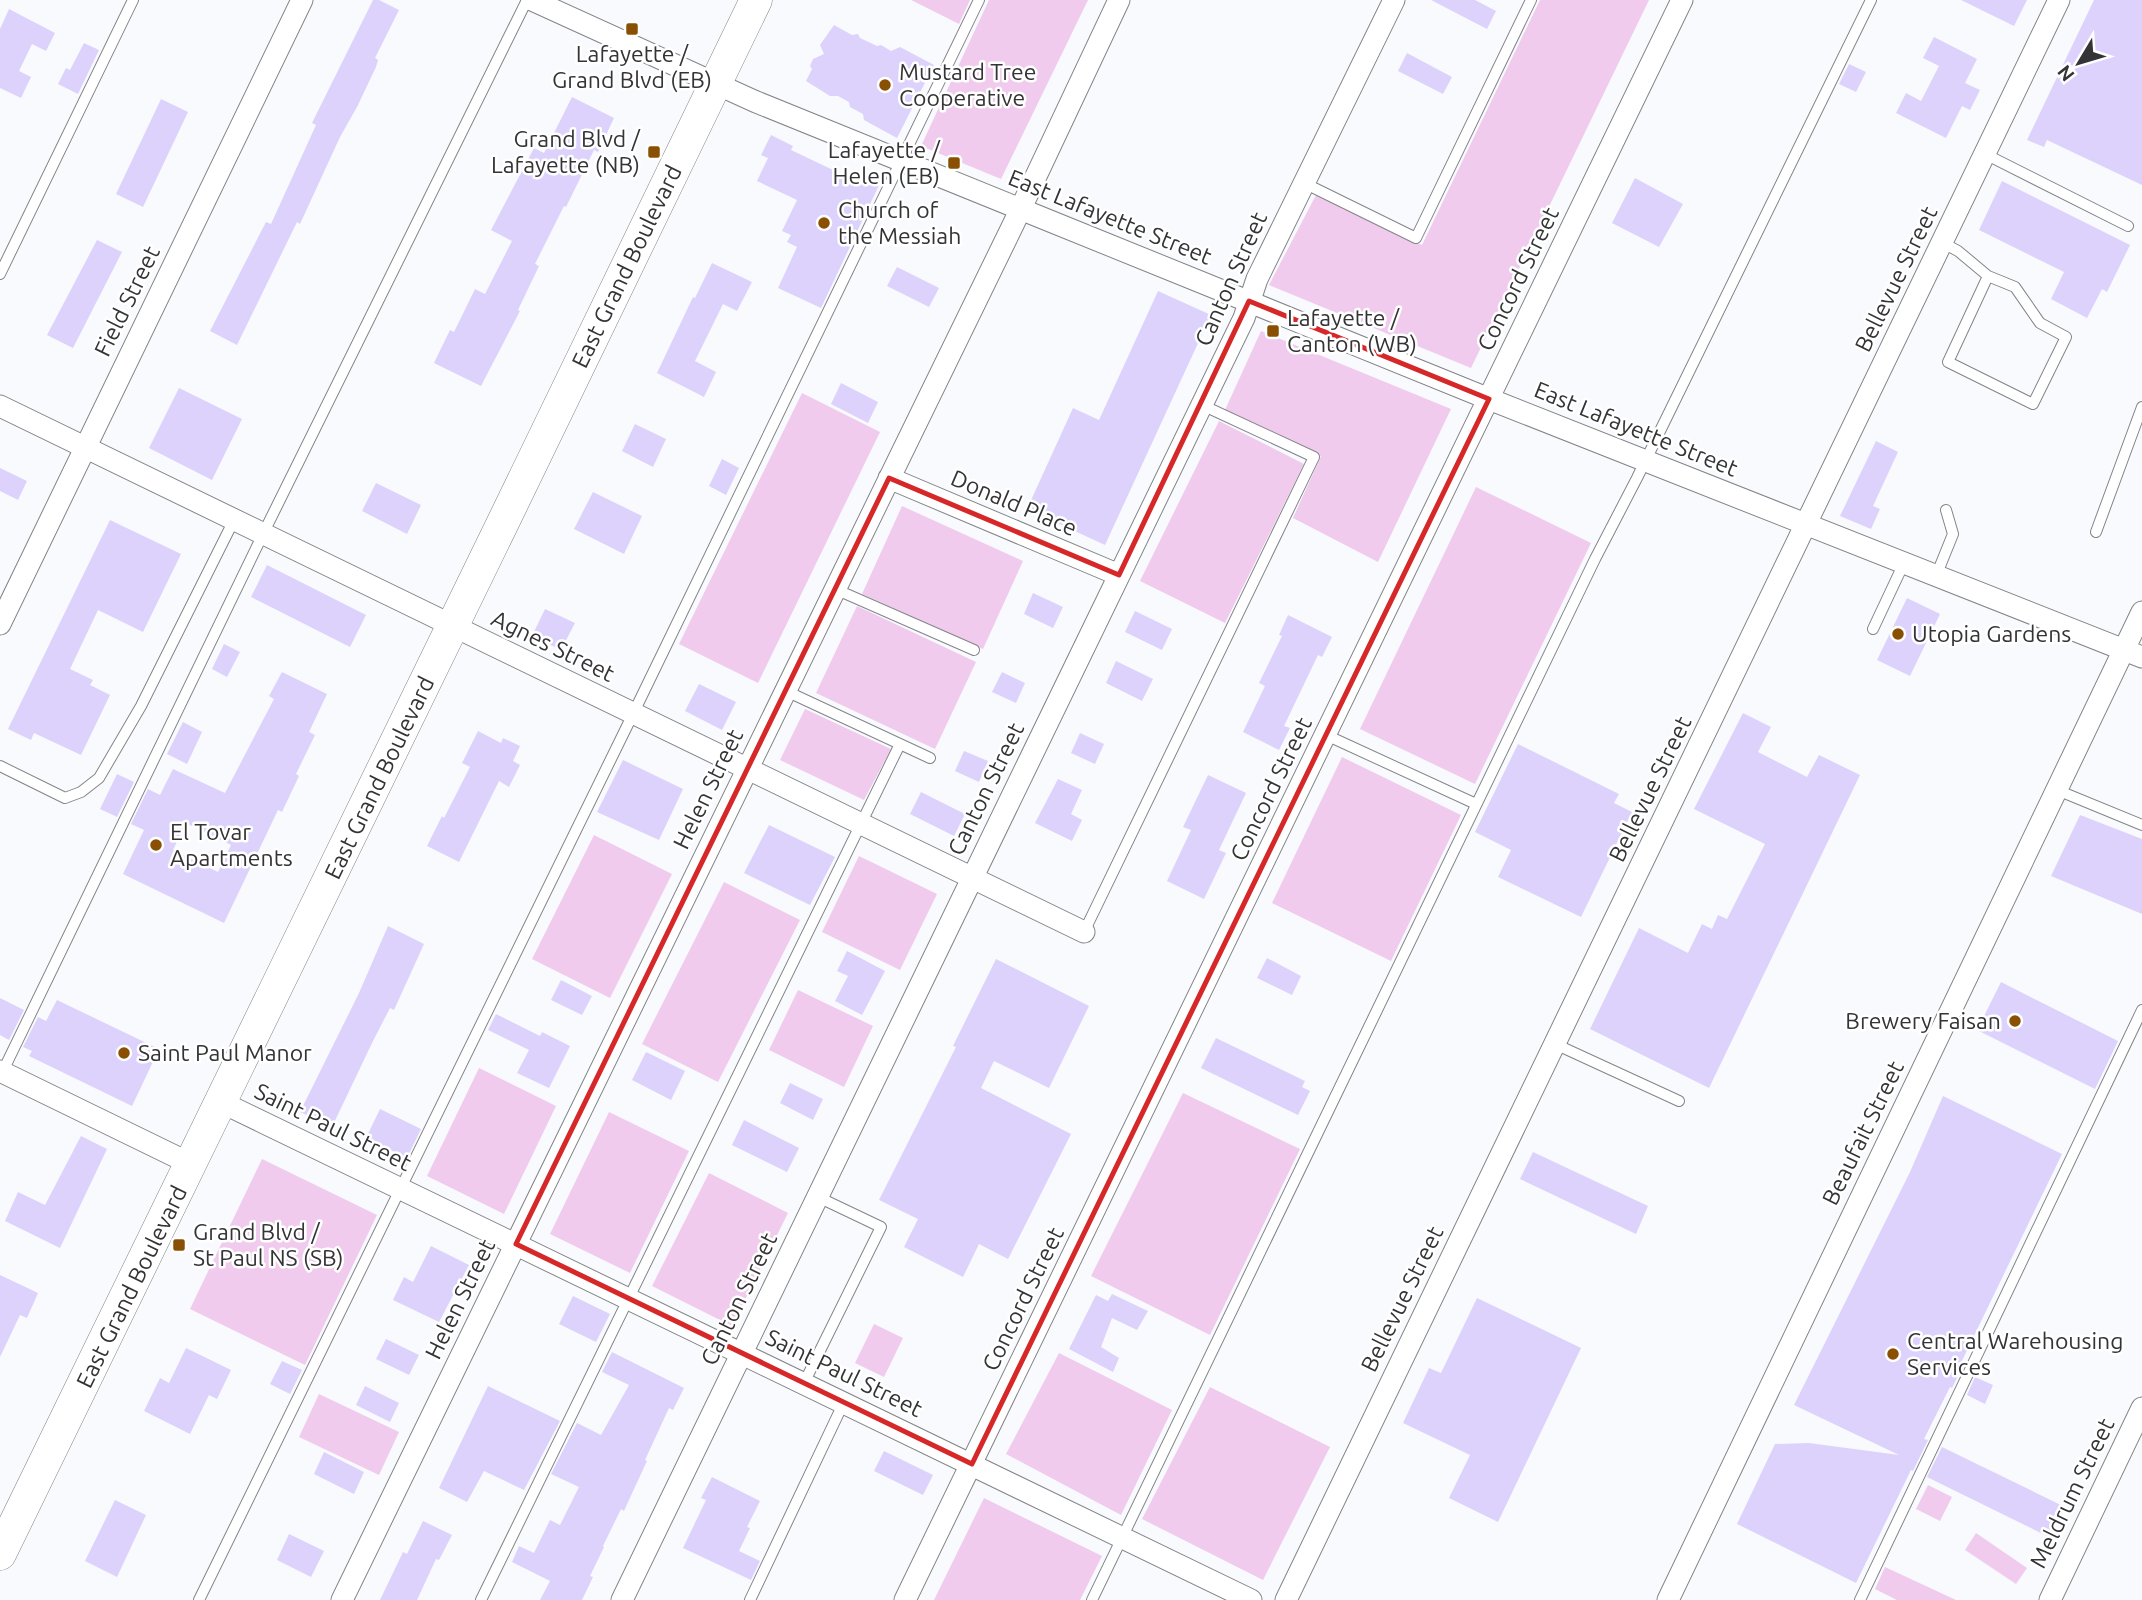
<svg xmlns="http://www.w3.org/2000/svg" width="2142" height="1600" font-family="Ubuntu,sans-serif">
<rect width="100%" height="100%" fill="#f8fafe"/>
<path fill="#f0cbed" d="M 911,0 L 970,0 L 959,24 Z
M 989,0 L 1088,0 L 1001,179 L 921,146 Z
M 1540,0 L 1649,0 L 1471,368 L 1269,285 L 1316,195 L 1422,245 Z
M 1261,331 L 1451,409 L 1378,562 L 1293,518 L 1321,456 L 1225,410 Z
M 802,393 L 880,432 L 758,683 L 679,644 Z
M 1219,421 L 1304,464 L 1225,623 L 1140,581 Z
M 1476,487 L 1591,543 L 1475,784 L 1360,729 Z
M 902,506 L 1023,561 L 983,649 L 862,594 Z
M 857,606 L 976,662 L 935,749 L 816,693 Z
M 805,709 L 891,749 L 864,800 L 780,760 Z
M 1342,757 L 1461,815 L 1391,961 L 1272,903 Z
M 594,835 L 672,874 L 610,998 L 532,959 Z
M 859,856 L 937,894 L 900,970 L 822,932 Z
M 724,882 L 800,920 L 718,1082 L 642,1044 Z
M 798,990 L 873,1026 L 844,1087 L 769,1050 Z
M 479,1068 L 556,1106 L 504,1214 L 427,1176 Z
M 1183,1093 L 1300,1149 L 1210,1335 L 1091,1276 Z
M 609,1112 L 689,1151 L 630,1273 L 550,1234 Z
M 262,1159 L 377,1215 L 305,1365 L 190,1309 Z
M 709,1173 L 788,1213 L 732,1326 L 652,1286 Z
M 874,1324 L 903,1338 L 884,1377 L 855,1363 Z
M 1059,1353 L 1172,1410 L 1121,1515 L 1006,1454 Z
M 1210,1387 L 1330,1447 L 1263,1580 L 1142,1519 Z
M 319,1394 L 399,1432 L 379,1475 L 299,1437 Z
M 1928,1485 L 1952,1497 L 1940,1521 L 1916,1509 Z
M 984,1498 L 1102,1556 L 1080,1600 L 934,1600 Z
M 1976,1533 L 2027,1568 L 2016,1584 L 1965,1550 Z
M 1885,1567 L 1956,1600 L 1897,1600 L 1875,1589 Z"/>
<path fill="#ddd2fc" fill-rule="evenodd" d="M 373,0 L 379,0 L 399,10 L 375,58 L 378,60 L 376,67 L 357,107 L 340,137 L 300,224 L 297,222 L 237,345 L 210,331 L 266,222 L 271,224 L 316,125 L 312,123 Z
M 1431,0 L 1475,0 L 1496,11 L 1487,29 Z
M 1961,0 L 2027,0 L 2014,26 Z
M 2094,0 L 2142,0 L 2142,185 L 2047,140 L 2044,147 L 2027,140 Z
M 9,9 L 55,33 L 46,51 L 32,44 L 19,71 L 31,77 L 21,98 L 0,88 L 0,29 Z
M 834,25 L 852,35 L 858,34 L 860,38 L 877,46 L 881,45 L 891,51 L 900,47 L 934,65 L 897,138 L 864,120 L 863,114 L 850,107 L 849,102 L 838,96 L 830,96 L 806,81 L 812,69 L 810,66 L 813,59 L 824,54 L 820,45 Z
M 1934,37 L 1977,59 L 1965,83 L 1980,90 L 1970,110 L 1962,106 L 1946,138 L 1896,113 L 1906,93 L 1921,101 L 1939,66 L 1923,58 Z
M 84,43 L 99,50 L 78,94 L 58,84 L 66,68 L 70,70 Z
M 1407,53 L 1452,77 L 1443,94 L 1398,71 Z
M 1849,64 L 1866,72 L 1856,92 L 1839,84 Z
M 572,97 L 614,118 L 598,152 L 594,150 L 566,207 L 564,206 L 535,264 L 539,266 L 518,310 L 520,311 L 481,386 L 434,363 L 450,330 L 454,332 L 475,289 L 485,294 L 512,241 L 491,230 L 534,148 L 544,153 Z
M 161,99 L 188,112 L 143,207 L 116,194 Z
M 771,135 L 793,146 L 791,150 L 852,179 L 857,170 L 881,181 L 821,308 L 778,288 L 797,247 L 787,242 L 791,235 L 782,231 L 797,200 L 757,181 L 768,158 L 761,155 Z
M 1635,178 L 1683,204 L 1659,247 L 1612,223 Z
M 2002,181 L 2130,245 L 2107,292 L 2102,289 L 2087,318 L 2051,299 L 2064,272 L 1979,230 Z
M 97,240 L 122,252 L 73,348 L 47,335 Z
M 712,263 L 752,282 L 737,311 L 723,304 L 695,361 L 716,372 L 704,397 L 657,373 L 693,297 L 695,298 Z
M 897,267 L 939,288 L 929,307 L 887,286 Z
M 1158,291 L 1211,315 L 1105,545 L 1027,509 L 1073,408 L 1099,420 Z
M 841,383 L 878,402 L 868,423 L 831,404 Z
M 179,388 L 242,419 L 212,480 L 149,448 Z
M 635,424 L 666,439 L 653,467 L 622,451 Z
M 1876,441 L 1898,452 L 1873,506 L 1880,509 L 1871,529 L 1840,516 Z
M 722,459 L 739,468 L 726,495 L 709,486 Z
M 0,468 L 27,481 L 18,500 L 0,491 Z
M 376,483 L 421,505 L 407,534 L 362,511 Z
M 593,492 L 642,516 L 624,554 L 574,529 Z
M 110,520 L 181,554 L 143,632 L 98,610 L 70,669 L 93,680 L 90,685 L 110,695 L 81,755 L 34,733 L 31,740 L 8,729 Z
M 267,565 L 366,615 L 350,647 L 251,597 Z
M 1033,593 L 1063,607 L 1053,628 L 1024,614 Z
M 1907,598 L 1940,614 L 1910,676 L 1877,660 Z
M 545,609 L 575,623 L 561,650 L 532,636 Z
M 1135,611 L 1172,629 L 1162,650 L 1125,632 Z
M 1288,615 L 1332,637 L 1322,657 L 1318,655 L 1284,726 L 1290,728 L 1279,750 L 1243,732 L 1265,686 L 1259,683 L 1282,636 L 1279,635 Z
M 224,644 L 240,652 L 227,677 L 212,669 Z
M 1116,661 L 1153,679 L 1142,701 L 1106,683 Z
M 282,672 L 327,694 L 309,732 L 315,735 L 296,774 L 299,776 L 282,812 L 278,810 L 224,923 L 123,874 L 144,830 L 131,824 L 148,789 L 160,795 L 173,769 L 225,793 L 274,699 L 269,696 ZM 186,823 L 231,845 L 218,872 L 173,850 Z
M 1002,672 L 1025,683 L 1016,703 L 992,692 Z
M 699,684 L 736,702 L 722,730 L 685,711 Z
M 1743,713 L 1771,727 L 1758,752 L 1807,777 L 1819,755 L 1860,775 L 1709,1088 L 1590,1029 L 1639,928 L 1688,953 L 1702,924 L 1712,929 L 1718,915 L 1727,919 L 1765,844 L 1694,809 Z
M 183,722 L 202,732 L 187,764 L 167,754 Z
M 478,731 L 501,743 L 503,738 L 520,746 L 513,761 L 520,765 L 509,787 L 499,781 L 459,862 L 427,846 L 442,816 L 444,818 L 470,767 L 462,763 Z
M 1080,733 L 1104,744 L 1095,764 L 1071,753 Z
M 1518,744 L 1619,794 L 1614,803 L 1632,812 L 1581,917 L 1498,877 L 1511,850 L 1475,832 Z
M 964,751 L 988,761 L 979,782 L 955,771 Z
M 623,760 L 683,789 L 659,840 L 597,812 Z
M 117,774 L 134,782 L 117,817 L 100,809 Z
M 1208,775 L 1246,793 L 1219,850 L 1226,853 L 1204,899 L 1167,881 L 1191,830 L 1183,827 Z
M 1058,779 L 1082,790 L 1071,814 L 1082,820 L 1072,841 L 1035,823 Z
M 921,792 L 965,814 L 954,836 L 910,814 Z
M 2080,815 L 2142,839 L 2142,914 L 2051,876 Z
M 769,825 L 835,857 L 810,905 L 744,873 Z
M 388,926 L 424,944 L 394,1010 L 390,1008 L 372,1043 L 332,1127 L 300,1112 L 359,993 Z
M 847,951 L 885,971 L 862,1015 L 835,1001 L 848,976 L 837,971 Z
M 1267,958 L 1301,976 L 1292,995 L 1257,978 Z
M 996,959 L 1089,1006 L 1049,1088 L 994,1061 L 981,1088 L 1071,1134 L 1008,1259 L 979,1244 L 963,1277 L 904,1247 L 918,1219 L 879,1200 L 956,1047 L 953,1046 Z
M 561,980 L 592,996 L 582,1015 L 551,1000 Z
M 2001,982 L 2118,1041 L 2095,1089 L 1977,1030 Z
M 0,998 L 24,1010 L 9,1040 L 0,1035 Z
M 57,1000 L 159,1049 L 132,1106 L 29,1056 L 32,1051 L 23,1047 L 38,1017 L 46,1021 Z
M 496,1014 L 540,1036 L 542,1032 L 570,1046 L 549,1088 L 517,1073 L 529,1050 L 488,1030 Z
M 1216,1038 L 1305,1081 L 1302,1087 L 1310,1091 L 1298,1115 L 1201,1068 Z
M 646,1052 L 685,1071 L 671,1100 L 632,1080 Z
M 790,1083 L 823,1099 L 813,1120 L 780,1103 Z
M 1943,1096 L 2062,1154 L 1958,1369 L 1961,1370 L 1952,1388 L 1950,1387 L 1924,1439 L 1928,1440 L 1913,1471 L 1911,1470 L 1856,1583 L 1737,1524 L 1775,1444 L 1809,1443 L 1899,1455 L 1794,1405 L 1910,1172 Z
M 380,1109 L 421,1129 L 407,1158 L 366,1138 Z
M 744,1120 L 799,1148 L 787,1172 L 732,1145 Z
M 81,1136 L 107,1149 L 60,1248 L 5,1221 L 18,1192 L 45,1205 Z
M 1533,1152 L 1648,1206 L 1636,1234 L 1520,1179 Z
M 431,1246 L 469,1265 L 439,1322 L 393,1300 L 404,1277 L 413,1282 Z
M 0,1275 L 38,1293 L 27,1318 L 20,1315 L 0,1357 Z
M 1112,1294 L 1148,1311 L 1137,1330 L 1112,1318 L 1101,1347 L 1119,1358 L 1113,1372 L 1069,1349 L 1096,1295 L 1108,1301 Z
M 573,1296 L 610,1314 L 596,1342 L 559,1324 Z
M 1477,1298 L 1581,1348 L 1498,1522 L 1449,1498 L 1470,1455 L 1403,1423 L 1429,1368 L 1441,1373 Z
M 386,1339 L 419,1355 L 409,1375 L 376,1359 Z
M 186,1348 L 231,1370 L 217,1399 L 209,1395 L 190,1434 L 144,1411 L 160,1378 L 169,1383 Z
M 612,1352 L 684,1388 L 673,1410 L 669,1408 L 645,1460 L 647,1461 L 634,1489 L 624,1511 L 621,1509 L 603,1546 L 604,1547 L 590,1576 L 593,1577 L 582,1600 L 540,1600 L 550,1581 L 512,1562 L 519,1546 L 534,1553 L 550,1520 L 560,1525 L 579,1487 L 551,1474 L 577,1423 L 601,1435 L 629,1385 L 602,1372 Z
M 282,1361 L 302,1370 L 290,1394 L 270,1384 Z
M 1975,1377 L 1993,1385 L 1985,1404 L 1967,1395 Z
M 365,1386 L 399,1403 L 390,1422 L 356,1405 Z
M 488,1386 L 560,1421 L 524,1490 L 484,1471 L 467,1502 L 439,1488 Z
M 1942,1447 L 2063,1506 L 2047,1536 L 1927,1477 Z
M 884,1451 L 933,1475 L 923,1495 L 874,1471 Z
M 324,1452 L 364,1472 L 354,1494 L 314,1474 Z
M 712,1477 L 760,1501 L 747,1527 L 750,1528 L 739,1551 L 760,1561 L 751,1580 L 683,1548 L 706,1500 L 701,1498 Z
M 115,1500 L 146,1515 L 117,1577 L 85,1561 Z
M 423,1521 L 452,1535 L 439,1560 L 436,1559 L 417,1600 L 380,1600 L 403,1552 L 407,1554 Z
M 289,1534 L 324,1551 L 311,1577 L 277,1560 Z"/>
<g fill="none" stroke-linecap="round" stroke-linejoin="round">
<g stroke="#838588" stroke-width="12">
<path id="service" d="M 1985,154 L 2128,226
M 1304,183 L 1416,238 L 1531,0
M 1943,243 L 1958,251 L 1988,276 L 2015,287 L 2040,323 L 2066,337 L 2033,404 L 1948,362 L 1988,276
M 0,274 L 133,0
M 2096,532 L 2142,407
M 1936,576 L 1953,534 L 1946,510
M 835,589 L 974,650
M 1873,629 L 1904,563
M 786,691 L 930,758
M 1326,735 L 1476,804
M 0,766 L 65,798 L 81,792 L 99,778 L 141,706 L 234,520
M 2057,790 L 2142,825
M 1084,932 L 1314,457 L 1202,405
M 1555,1044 L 1679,1101
M 1,1075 L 263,534 L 527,0
M 804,1383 L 881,1227 L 818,1197
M 199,1600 L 633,714 L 979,0
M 481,1600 L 900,744
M 750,1600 L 844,1402
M 1092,1600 L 1595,559 L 1637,478 L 1871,0
M 1860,1600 L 2142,1010"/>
</g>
<g stroke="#838588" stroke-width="23">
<path id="minor" d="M 532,0 L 754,101 L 1489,399 L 2142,657
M 0,406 L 1084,932
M 889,478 L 1119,575
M 0,624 L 302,0
M 0,1071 L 193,1165
M 223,1103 L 1251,1600
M 342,1600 L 1013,225 L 1119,0
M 622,1600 L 1244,318 L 1257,279 L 1394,0
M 905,1600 L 1682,0
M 1286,1600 L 2059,0
M 1668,1600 L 2142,612
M 2050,1600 L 2142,1408"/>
</g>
<g stroke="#838588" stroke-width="33">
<g id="secondary">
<path id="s1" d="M 0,1554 C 256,1038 504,518 756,0"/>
</g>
</g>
<use href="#service" stroke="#fff" stroke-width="10"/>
<use href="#minor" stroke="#fff" stroke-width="21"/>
<use href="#secondary" stroke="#fff" stroke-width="32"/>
</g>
<path fill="none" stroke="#d62828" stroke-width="5" stroke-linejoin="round" d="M 1249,301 L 1489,399 L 972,1464 L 516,1244 L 889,478 L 1119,575 Z"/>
<g fill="#895004" stroke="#fff" stroke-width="2.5">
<rect x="625" y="22" width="14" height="14" rx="3.5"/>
<circle cx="885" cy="85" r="7"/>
<rect x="647" y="145" width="14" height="14" rx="3.5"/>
<rect x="947" y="156" width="14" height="14" rx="3.5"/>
<circle cx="824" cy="223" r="7"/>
<rect x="1266" y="324" width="14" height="14" rx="3.5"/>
<circle cx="1898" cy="634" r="7"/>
<circle cx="156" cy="845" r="7"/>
<circle cx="2015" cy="1021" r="7"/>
<circle cx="124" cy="1053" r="7"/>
<rect x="172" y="1238" width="14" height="14" rx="3.5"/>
<circle cx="1893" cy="1354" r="7"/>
</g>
<g text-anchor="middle" stroke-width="5" stroke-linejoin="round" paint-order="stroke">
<g font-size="23" fill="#343436" stroke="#fff" text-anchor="start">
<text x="632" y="62" text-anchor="middle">Lafayette /<tspan x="632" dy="26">Grand Blvd (EB)</tspan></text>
<text x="899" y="80">Mustard Tree<tspan x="899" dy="26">Cooperative</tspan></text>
<text x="640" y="147" text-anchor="end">Grand Blvd /<tspan x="640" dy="26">Lafayette (NB)</tspan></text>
<text x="940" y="158" text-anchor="end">Lafayette /<tspan x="940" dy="26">Helen (EB)</tspan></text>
<text x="838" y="218">Church of<tspan x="838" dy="26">the Messiah</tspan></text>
<text x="1287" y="326">Lafayette /<tspan x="1287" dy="26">Canton (WB)</tspan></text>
<text x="1912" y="642">Utopia Gardens</text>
<text x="170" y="840">El Tovar<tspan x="170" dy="26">Apartments</tspan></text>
<text x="2001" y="1029" text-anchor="end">Brewery Faisan</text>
<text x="138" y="1061">Saint Paul Manor</text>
<text x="193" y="1240">Grand Blvd /<tspan x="193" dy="26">St Paul NS (SB)</tspan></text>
<text x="1907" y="1349">Central Warehousing<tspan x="1907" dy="26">Services</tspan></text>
</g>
<g font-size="23" fill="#343436" stroke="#fff">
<text transform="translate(1110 217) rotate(22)" y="8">East Lafayette Street</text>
<text dy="8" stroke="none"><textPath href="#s1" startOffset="1432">East Grand Boulevard</textPath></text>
<text transform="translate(1231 279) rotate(-66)" y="8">Canton Street</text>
<text transform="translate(1518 279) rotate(-64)" y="8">Concord Street</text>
<text transform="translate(1896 279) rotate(-64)" y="8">Bellevue Street</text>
<text transform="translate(127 301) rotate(-64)" y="8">Field Street</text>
<text transform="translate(1636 429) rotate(22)" y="8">East Lafayette Street</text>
<text transform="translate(1014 503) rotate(23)" y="8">Donald Place</text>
<text transform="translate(553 646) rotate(26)" y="8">Agnes Street</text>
<text dy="8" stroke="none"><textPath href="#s1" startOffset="864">East Grand Boulevard</textPath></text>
<text transform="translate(708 789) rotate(-64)" y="8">Helen Street</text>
<text transform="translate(986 789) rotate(-64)" y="8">Canton Street</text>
<text transform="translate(1271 789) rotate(-64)" y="8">Concord Street</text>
<text transform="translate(1650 789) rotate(-64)" y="8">Bellevue Street</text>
<text transform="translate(333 1127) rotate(26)" y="8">Saint Paul Street</text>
<text transform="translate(1863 1133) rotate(-64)" y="8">Beaufait Street</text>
<text dy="8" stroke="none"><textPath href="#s1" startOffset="298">East Grand Boulevard</textPath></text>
<text transform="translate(460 1299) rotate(-64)" y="8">Helen Street</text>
<text transform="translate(739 1299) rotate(-64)" y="8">Canton Street</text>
<text transform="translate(1023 1299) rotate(-64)" y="8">Concord Street</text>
<text transform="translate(1402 1299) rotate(-64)" y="8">Bellevue Street</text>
<text transform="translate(844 1373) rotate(26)" y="8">Saint Paul Street</text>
<text transform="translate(2072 1493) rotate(-64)" y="8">Meldrum Street</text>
</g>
</g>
<g transform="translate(2079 63) rotate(232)" stroke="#ffffff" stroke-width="5" paint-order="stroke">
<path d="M0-5L12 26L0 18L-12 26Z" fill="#343436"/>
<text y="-10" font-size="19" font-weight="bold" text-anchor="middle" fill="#343436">N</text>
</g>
</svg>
